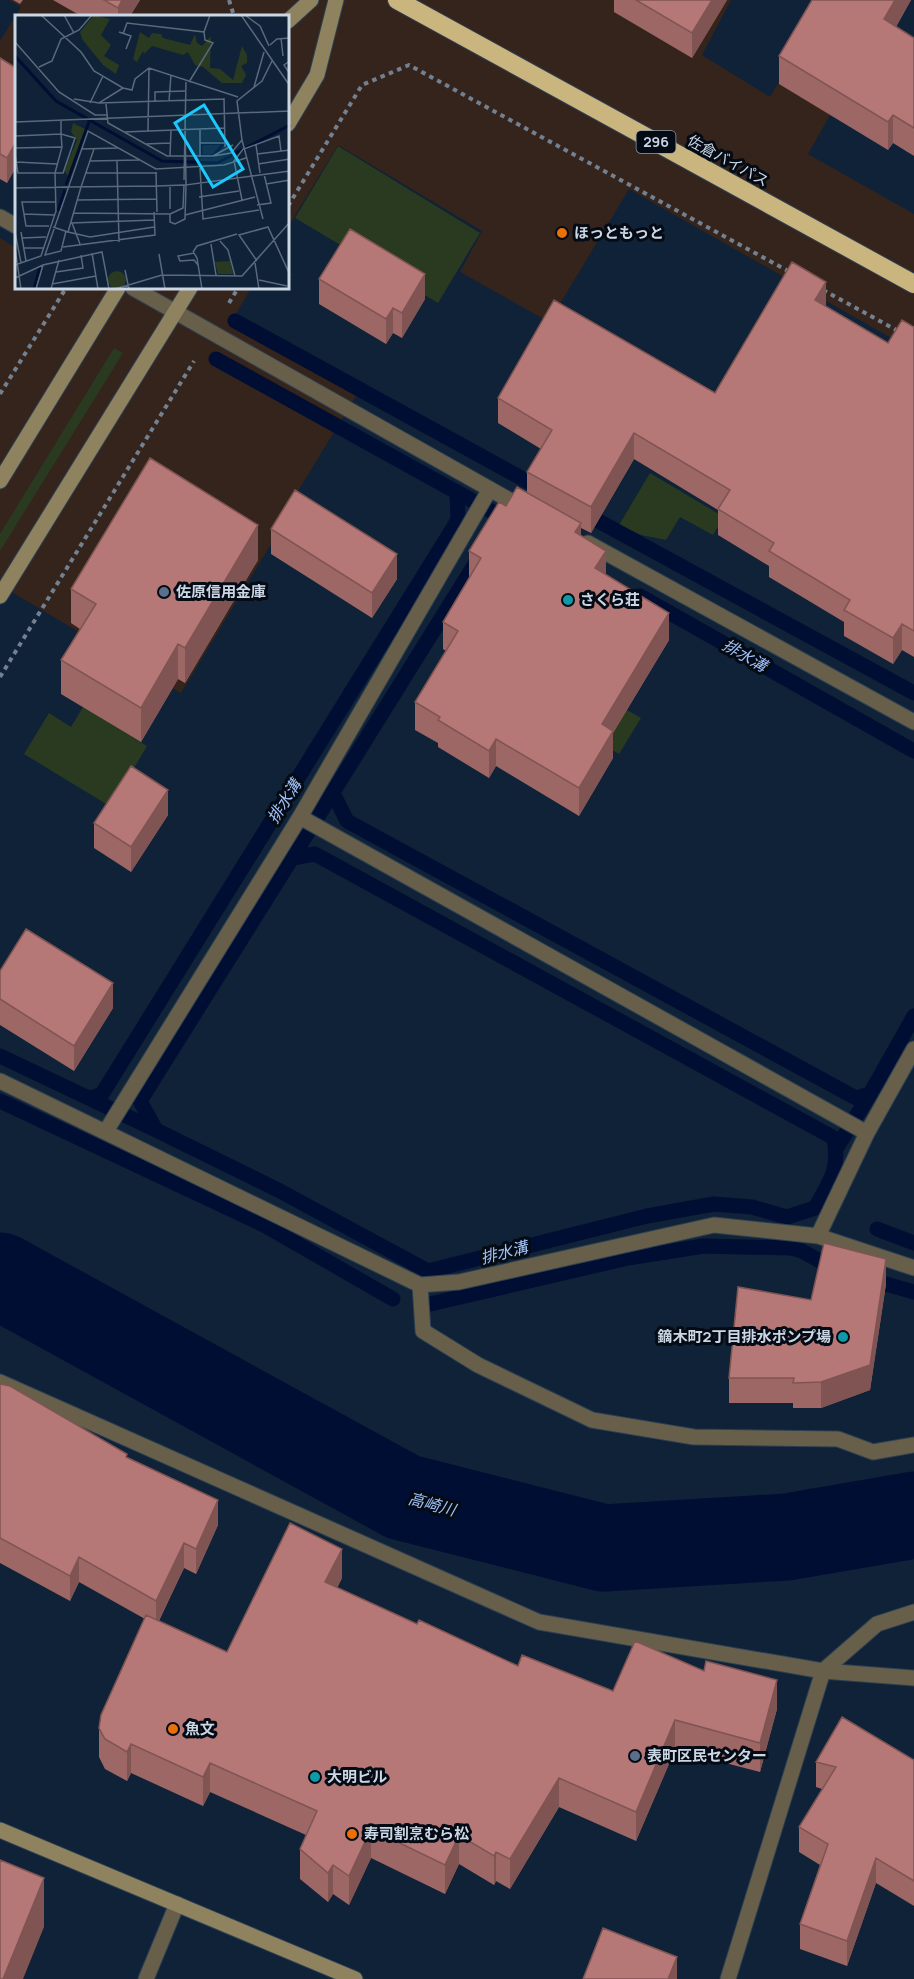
<svg xmlns="http://www.w3.org/2000/svg" width="914" height="1979" font-family="Manrope,'Noto Sans JP',sans-serif">
<rect width="100%" height="100%" fill="#0f2237"/>
<path fill="#35241c" d="M 9,0 L 731,0 L 702,55 L 770,97 L 824,5 L 875,36 L 808,154 L 914,214 L 914,458 L 900,343 L 629,189 L 549,322 L 460,272 L 482,231 L 338,145 L 288,227 L 288,16 L 16,16 L 16,87 L 0,77 L 0,41 L 21,7 Z
M 0,238 L 16,248 L 16,288 L 251,288 L 236,314 L 362,386 L 284,514 L 288,516 L 181,693 L 0,585 Z"/>
<path fill="#293a21" d="M 338,146 L 480,233 L 438,303 L 295,218 Z
M 114,348 L 123,353 L 0,551 L 0,534 Z
M 650,473 L 724,517 L 713,535 L 680,517 L 666,540 L 641,535 L 619,525 Z
M 615,703 L 641,718 L 619,754 L 552,714 Z
M 83,707 L 147,746 L 111,807 L 24,754 L 49,713 L 71,727 Z"/>
<g fill="none" stroke-linecap="round" stroke-linejoin="round">
<path stroke="#000e33" stroke-width="15" d="M 235,321 L 543,490
M 216,359 L 509,521
M 580,511 L 914,693
M 640,596 L 914,751
M 333,793 L 347,821 L 856,1098 L 870,1094 L 914,1016
M 315,854 L 834,1138 C 840,1170 830,1181 815,1208 L 787,1217 L 752,1207 L 714,1204 L 647,1216 L 428,1271 L 280,1191 L 156,1130 L 140,1101 L 292,858 Z
M 292,858 L 480,556
M 0,1056 L 156,1130
M 90,1098 L 102,1094 L 458,520 L 457,492
M 0,1101 L 264,1225 L 393,1299
M 836,1149 L 870,1094
M 877,1229 L 914,1243
M 868,1279 L 914,1292
M 426,1305 L 628,1258 L 704,1246 L 791,1248 L 802,1251 L 836,1270
M 811,1532 L 811,1496"/>
<path stroke="#000e33" stroke-width="87" d="M 0,1276 L 403,1497 L 604,1548 L 787,1537 L 914,1515"/>
<g stroke="#2d3f53" stroke-width="17">
<path id="street" d="M 0,217 L 16,226
M 133,288 L 527,510
M 588,543 L 914,722
M 300,817 L 867,1133
M 0,1081 L 420,1285 L 459,1282 L 714,1225 L 818,1236 L 914,1268
M 106,1131 L 300,817 L 490,489
M 818,1236 L 867,1133 L 914,1049
M 420,1285 L 423,1331 L 478,1365 L 592,1420 L 694,1437 L 838,1439 L 873,1452 L 914,1445
M 0,1382 L 539,1622 L 823,1671 L 914,1678
M 146,1979 L 177,1904
M 728,1979 L 823,1671 L 877,1624 L 914,1612"/>
</g>
<g stroke="#2d3f53" stroke-width="17">
<path id="secondary" d="M 288,21 L 311,0
M 288,124 L 317,75 L 336,0
M 0,481 L 118,288
M 0,596 L 190,288
M 0,1830 L 355,1979"/>
</g>
<g stroke="#2d3f53" stroke-width="20">
<path id="highway" d="M 397,0 L 914,284"/>
</g>
<path stroke="#728192" stroke-width="4" stroke-dasharray="4.5 4.5" stroke-linecap="butt" d="M 229,0 L 234,16
M 288,206 L 362,85 L 409,65 L 790,272
M 823,290 L 900,332
M 229,303 L 238,288
M 0,394 L 66,288
M 0,677 L 194,361"/>
<use href="#street" stroke="#675f49" stroke-width="15"/>
<use href="#secondary" stroke="#8f825f" stroke-width="15"/>
<use href="#highway" stroke="#cab57e" stroke-width="18"/>
</g>
<path fill="#9c6765" d="M 13,0 L 23,0 L 20,4 Z
M 53,0 L 140,0 L 130,16 L 81,16 Z
M 614,0 L 727,0 L 692,58 L 614,12 Z
M 812,0 L 911,0 L 896,27 L 914,38 L 914,156 L 893,143 L 888,150 L 779,84 L 779,56 Z
M 0,58 L 16,68 L 16,167 L 7,183 L 0,179 Z
M 319,279 L 425,299 L 402,338 L 393,333 L 386,344 L 319,304 Z
M 826,306 L 888,343 L 914,327 L 914,657 L 902,650 L 893,664 L 844,636 L 844,622 L 769,577 L 769,566 L 718,535 L 718,510 L 634,459 L 591,533 L 581,528 L 581,536 L 606,574 L 669,640 L 613,733 L 613,758 L 579,816 L 496,766 L 489,778 L 438,747 L 438,743 L 415,730 L 415,702 L 446,651 L 443,649 L 443,622 L 469,578 L 469,551 L 506,506 L 527,493 L 527,472 L 541,449 L 498,423 L 498,398 L 715,393 Z
M 271,529 L 397,579 L 372,618 L 271,554 Z
M 258,560 L 185,683 L 178,679 L 141,742 L 61,694 L 61,660 L 80,629 L 71,623 L 71,589 Z
M 168,815 L 131,872 L 94,848 L 94,823 Z
M 0,971 L 113,1008 L 74,1071 L 0,1025 Z
M 886,1284 L 870,1390 L 821,1408 L 793,1408 L 793,1403 L 729,1403 L 729,1378 L 811,1300 Z
M 0,1384 L 127,1457 L 218,1525 L 196,1574 L 184,1568 L 159,1621 L 227,1652 L 342,1578 L 337,1588 L 417,1624 L 518,1666 L 613,1691 L 777,1709 L 760,1772 L 675,1750 L 636,1841 L 559,1807 L 510,1889 L 496,1881 L 494,1885 L 459,1864 L 445,1894 L 371,1858 L 349,1905 L 333,1894 L 328,1902 L 300,1879 L 300,1849 L 306,1835 L 210,1792 L 203,1806 L 131,1773 L 127,1781 L 105,1769 L 99,1757 L 99,1728 L 145,1619 L 79,1582 L 70,1601 L 0,1563 Z
M 914,1760 L 914,1906 L 876,1883 L 847,1966 L 800,1949 L 800,1924 L 820,1865 L 799,1852 L 799,1827 L 822,1789 L 816,1787 L 816,1762 Z"/>
<path fill="#7f5453" d="M 122,0 L 140,0 L 130,16 L 118,16 L 118,8 Z
M 712,0 L 727,0 L 692,58 L 692,33 Z
M 895,0 L 911,0 L 884,47 L 884,19 Z
M 893,115 L 893,143 L 888,150 L 888,122 Z
M 16,142 L 16,167 L 7,183 L 7,158 Z
M 425,274 L 425,299 L 402,338 L 402,313 Z
M 826,282 L 826,308 L 815,300 Z
M 393,308 L 393,333 L 386,344 L 386,319 Z
M 634,433 L 634,459 L 591,533 L 591,507 Z
M 581,523 L 581,550 L 575,532 Z
M 258,525 L 258,560 L 185,683 L 185,648 Z
M 606,551 L 606,578 L 595,568 Z
M 397,554 L 397,579 L 372,618 L 372,593 Z
M 669,613 L 669,640 L 613,733 L 613,758 L 579,816 L 579,788 L 602,724 Z
M 902,624 L 902,650 L 893,664 L 893,638 Z
M 178,644 L 178,679 L 141,742 L 141,708 Z
M 496,739 L 496,766 L 489,778 L 489,751 Z
M 168,790 L 168,815 L 131,872 L 131,847 Z
M 113,983 L 113,1008 L 74,1071 L 74,1046 Z
M 886,1259 L 886,1284 L 870,1390 L 821,1408 L 821,1382 Z
M 218,1500 L 218,1525 L 196,1574 L 196,1549 Z
M 184,1543 L 184,1568 L 156,1626 L 156,1601 Z
M 342,1549 L 342,1578 L 325,1611 L 325,1582 Z
M 79,1557 L 79,1582 L 70,1601 L 70,1576 Z
M 777,1680 L 777,1709 L 760,1772 L 760,1743 Z
M 675,1720 L 675,1750 L 636,1841 L 636,1812 Z
M 131,1744 L 131,1773 L 127,1781 L 127,1752 Z
M 210,1763 L 210,1792 L 203,1806 L 203,1777 Z
M 559,1778 L 559,1807 L 510,1889 L 510,1859 Z
M 371,1829 L 371,1858 L 349,1905 L 349,1876 Z
M 459,1835 L 459,1864 L 445,1894 L 445,1865 Z
M 496,1852 L 496,1881 L 494,1885 L 494,1856 Z
M 876,1858 L 876,1883 L 847,1966 L 847,1941 Z
M 333,1865 L 333,1894 L 328,1902 L 328,1873 Z
M 44,1878 L 44,1927 L 23,1979 L 3,1979 Z
M 677,1957 L 677,1979 L 668,1979 Z"/>
<path fill="#b57876" stroke="#7f5453" stroke-width="1.5" d="M 104,0 L 122,0 L 118,8 Z
M 636,0 L 712,0 L 692,33 Z
M 812,0 L 895,0 L 884,19 L 914,38 L 914,128 L 893,115 L 888,122 L 779,56 Z
M 0,58 L 16,68 L 16,142 L 7,158 L 0,154 Z
M 350,229 L 425,274 L 402,313 L 393,308 L 386,319 L 319,279 Z
M 792,262 L 826,282 L 815,300 L 888,343 L 902,320 L 914,327 L 914,631 L 902,624 L 893,638 L 844,610 L 850,600 L 769,551 L 774,543 L 718,509 L 730,490 L 634,433 L 591,507 L 527,472 L 552,430 L 498,398 L 554,300 L 715,393 Z
M 150,458 L 258,525 L 185,648 L 178,644 L 141,708 L 61,660 L 96,604 L 71,589 Z
M 517,487 L 581,523 L 575,532 L 606,551 L 595,568 L 669,613 L 602,724 L 613,731 L 579,788 L 496,739 L 489,751 L 438,720 L 440,717 L 415,702 L 458,631 L 443,622 L 481,558 L 469,551 L 499,502 L 506,506 Z
M 295,490 L 397,554 L 372,593 L 271,529 Z
M 131,766 L 168,790 L 131,847 L 94,823 Z
M 26,929 L 113,983 L 74,1046 L 0,999 L 0,971 Z
M 824,1243 L 886,1259 L 870,1365 L 821,1382 L 793,1383 L 794,1378 L 729,1378 L 738,1287 L 811,1300 Z
M 0,1384 L 10,1386 L 127,1454 L 126,1457 L 218,1500 L 196,1549 L 184,1543 L 156,1601 L 79,1557 L 70,1576 L 0,1538 Z
M 290,1523 L 342,1549 L 325,1582 L 417,1624 L 419,1620 L 518,1666 L 522,1655 L 613,1691 L 635,1641 L 704,1671 L 706,1661 L 777,1680 L 760,1743 L 675,1720 L 636,1812 L 559,1778 L 510,1859 L 496,1852 L 494,1856 L 459,1835 L 445,1865 L 371,1829 L 349,1876 L 333,1865 L 328,1873 L 300,1849 L 317,1811 L 210,1763 L 203,1777 L 131,1744 L 127,1752 L 105,1739 L 99,1728 L 101,1715 L 146,1615 L 227,1652 Z
M 842,1717 L 914,1760 L 914,1881 L 876,1858 L 847,1941 L 800,1924 L 828,1844 L 799,1827 L 836,1767 L 816,1762 Z
M 0,1860 L 44,1878 L 3,1979 L 0,1979 Z
M 603,1928 L 677,1957 L 668,1979 L 583,1979 Z"/>
<g fill="#e8710a" stroke="#050b14" stroke-width="2">
<circle cx="562" cy="233" r="6"/>
<circle cx="173" cy="1729" r="6"/>
<circle cx="352" cy="1834" r="6"/>
</g>
<g fill="#5c6f8a" stroke="#050b14" stroke-width="2">
<circle cx="164" cy="592" r="6"/>
<circle cx="635" cy="1756" r="6"/>
</g>
<g fill="#0f9aa8" stroke="#050b14" stroke-width="2">
<circle cx="568" cy="600" r="6"/>
<circle cx="843" cy="1337" r="6"/>
<circle cx="315" cy="1777" r="6"/>
</g>
<g text-anchor="middle" stroke-width="6" stroke-linejoin="round" paint-order="stroke">
<rect fill="#050b14" stroke="#909aa6" stroke-width="1.5" x="636.5" y="131" width="39" height="22" rx="4.5"/>
<g font-size="14" font-weight="bold" fill="#cbd7e5">
<text x="656" y="147">296</text>
</g>
<g font-size="15" fill="#cbd7e5" stroke="#050b14">
<text transform="translate(728 161) rotate(29)" y="5">佐倉バイパス</text>
</g>
<g font-size="15" font-weight="bold" fill="#cbd7e5" stroke="#050b14" text-anchor="start">
<text x="574" y="238">ほっともっと</text>
<text x="176" y="597">佐原信用金庫</text>
<text x="580" y="605">さくら荘</text>
<text x="831" y="1342" text-anchor="end">鏑木町2丁目排水ポンプ場</text>
<text x="185" y="1734">魚文</text>
<text x="647" y="1761">表町区民センター</text>
<text x="327" y="1782">大明ビル</text>
<text x="364" y="1839">寿司割烹むら松</text>
</g>
<g font-size="16" font-style="italic" fill="#a1c1f8" stroke="#050b14">
<text transform="translate(745 655) rotate(30)" y="6">排水溝</text>
<text transform="translate(284 801) rotate(-58)" y="6">排水溝</text>
<text transform="translate(504 1252) rotate(-14)" y="6">排水溝</text>
<text transform="translate(432 1504) rotate(15)" y="6">高崎川</text>
</g>
</g>
<g transform="translate(15 15)">
<rect width="274" height="274" fill="#0f2237"/>
<path d="M 79,0 L 95,4 L 86,20 L 96,30 L 89,41 L 104,50 L 101,59 L 88,50 L 67,24 L 65,17 ZM 125,17 L 134,23 L 137,18 L 146,19 L 148,23 L 175,30 L 180,19 L 182,28 L 187,31 L 196,21 L 195,53 L 205,54 L 218,65 L 227,31 L 232,40 L 232,48 L 226,51 L 231,60 L 227,68 L 207,68 L 188,52 L 180,50 L 173,37 L 168,40 L 137,31 L 129,39 L 128,36 L 122,47 L 118,44 ZM 58,108 L 70,114 L 50,170 L 53,161 L 49,156 L 62,125 L 56,117 ZM 215,246 L 218,259 L 203,259 L 200,247 ZM93 265a9 9 0 1 1 18 0a9 9 0 1 1-18 0Z" fill="#293a21"/>
<path fill="none" stroke="#000e33" stroke-width="3" d="M 0,41 L 41,86 L 147,146 L 202,148 L 275,110M 209,128 L 198,141 L 186,141 L 186,129 ZM 51,170 L 74,107M 43,196 L 50,175M 19,274 L 25,252"/>
<path fill="none" stroke="#5a6a7d" stroke-width="1.5" d="M 26,0 L 66,37 L 79,56 L 108,73 L 117,75 L 120,64 L 134,53 L 223,82M 49,0 L 59,18M 226,0 L 275,71M 230,0 L 245,11 L 254,31M 104,17 L 116,21 L 111,34M 189,17 L 195,0M 108,19 L 112,8 L 189,17 L 190,25 L 198,28 L 174,67M 266,23 L 268,41M 0,27 L 44,77 L 80,100 L 93,100M 255,30 L 262,24 L 275,23M 275,46 L 269,50 L 275,59M 24,52 L 37,46 L 46,24 L 64,15 L 77,0M 239,72 L 249,37M 209,83 L 210,132M 59,84 L 84,88 L 108,73M 154,86 L 156,60M 140,87 L 140,77 L 170,76M 75,88 L 88,61M 84,88 L 209,84M 91,89 L 93,108 L 152,141 L 198,141 L 218,130M 170,100 L 171,170 L 275,156M 0,107 L 275,96M 185,114 L 185,142M 133,116 L 134,53M 109,117 L 209,113M 0,121 L 46,119 L 47,132 L 40,158 L 3,158 L 0,139M 185,128 L 210,128M 130,129 L 155,128M 241,130 L 245,158M 0,133 L 46,132M 66,134 L 103,133M 229,134 L 264,121 L 266,136M 242,139 L 275,135M 155,141 L 156,115M 198,141 L 216,138 L 227,125M 75,146 L 124,145M 102,146 L 104,227M 1,147 L 42,149M 243,149 L 275,144M 185,153 L 188,204 L 244,195M 141,157 L 142,197M 71,158 L 142,158M 169,165 L 171,67M 251,169 L 275,165M 66,172 L 79,134M 155,172 L 155,194M 0,173 L 53,172 L 142,171 L 169,170 L 171,170 L 170,204 L 160,209 L 155,207 L 155,199 L 168,193 L 169,170M 184,182 L 224,176M 62,185 L 142,184M 227,185 L 219,146 L 229,133M 242,190 L 256,188 L 249,159M 58,198 L 155,199M 9,199 L 39,200M 170,200 L 240,182M 248,204 L 227,125 L 222,86 L 247,66 L 257,46M 56,208 L 139,205M 57,208 L 65,229M 34,211 L 11,211 L 7,187 L 40,187M 38,212 L 53,217 L 66,172M 51,216 L 46,236 L 30,240 L 73,116 L 141,154 L 209,150 L 231,143M 0,217 L 6,248M 6,217 L 11,246M 53,217 L 75,222 L 139,212M 7,223 L 31,222M 205,226 L 213,235 L 220,261M 196,229 L 201,260M 48,232 L 140,220 L 139,197M 0,233 L 6,274M 9,233 L 28,233M 178,237 L 182,231 L 222,219M 77,238 L 83,274M 144,239 L 150,274M 242,246 L 224,220 L 253,212 L 275,260M 240,248 L 244,274M 0,250 L 26,241 L 41,196 L 40,158 L 48,158 L 60,123 L 46,119 L 46,106M 183,250 L 179,245 L 165,246 L 163,241 L 179,238 L 182,243 L 187,274M 110,255 L 114,274M 41,257 L 68,253 L 66,240M 0,263 L 28,250M 244,265 L 272,271M 37,269 L 81,261M 21,274 L 28,250 L 87,237 L 94,274M 36,274 L 44,245M 100,274 L 147,260 L 227,261 L 275,207"/>
<path fill="#1dc9fc" fill-opacity="0.15" stroke="#1dc9fc" stroke-width="3" d="M 189,90 L 228,154 L 198,172 L 160,108 Z"/>
<rect width="274" height="274" fill="none" stroke="#cbd7e5" stroke-width="3"/>
</g>
</svg>
